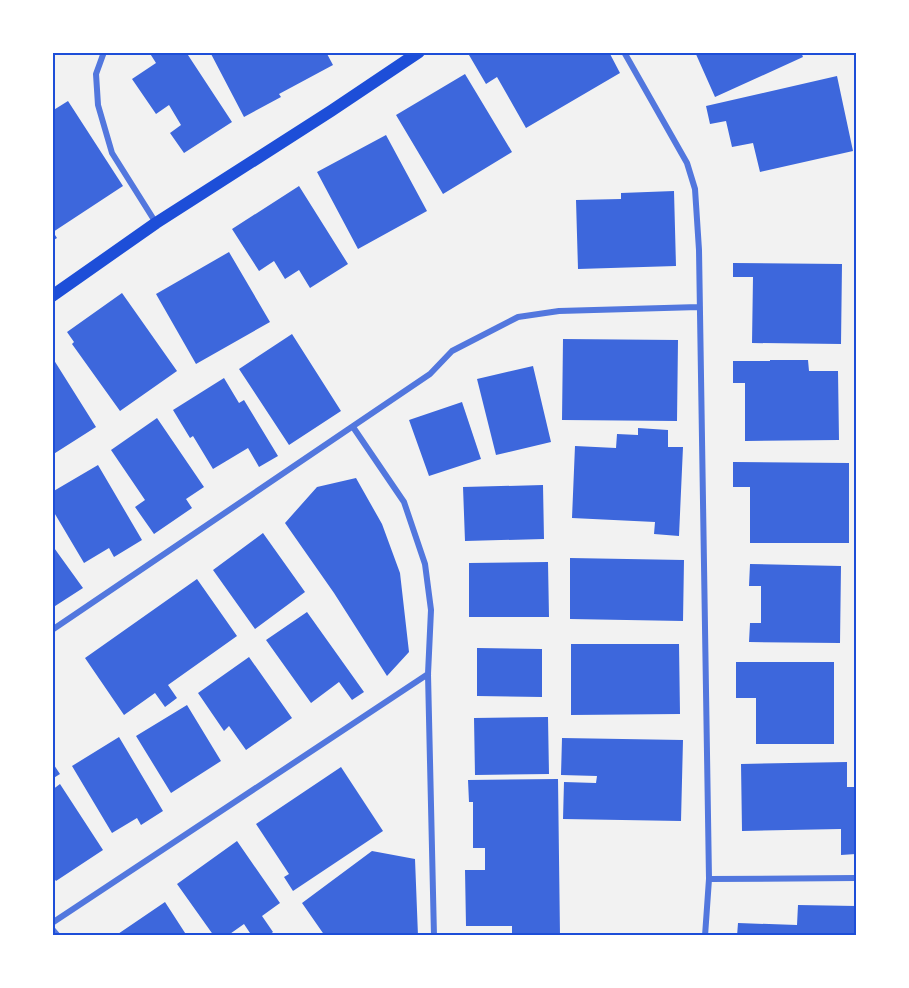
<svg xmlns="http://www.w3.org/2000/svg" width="909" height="988" font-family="'Work Sans',sans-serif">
<rect width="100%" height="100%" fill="#f2f2f2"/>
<path fill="#3d67dc" d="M 149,52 L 186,52 L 232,122 L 184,153 L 170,133 L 181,125 L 169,105 L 156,114 L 132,79 L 156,63 Z
M 210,52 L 326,52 L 333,65 L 279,94 L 281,97 L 244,117 Z
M 473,52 L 609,52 L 620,73 L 526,128 L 497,77 L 486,84 L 469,55 Z
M 695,52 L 801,52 L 803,57 L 715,97 Z
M 465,74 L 512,152 L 443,194 L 396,115 Z
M 837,76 L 853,151 L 760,172 L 753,143 L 732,147 L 726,121 L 710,124 L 706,106 Z
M 68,101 L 123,186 L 53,232 L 57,238 L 52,241 L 52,111 Z
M 386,135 L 427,211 L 358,249 L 317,172 Z
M 299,186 L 348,264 L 310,288 L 299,270 L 285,279 L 274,261 L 259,271 L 232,229 Z
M 674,191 L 676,266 L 578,269 L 576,200 L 621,199 L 621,193 Z
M 229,252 L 270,322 L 196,364 L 156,294 Z
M 733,263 L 842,264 L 841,344 L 752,343 L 753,277 L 733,277 Z
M 122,293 L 177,371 L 120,411 L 72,344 L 74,342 L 67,332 Z
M 292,334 L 341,411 L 289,445 L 239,369 Z
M 563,339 L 678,340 L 677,421 L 562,420 Z
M 52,357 L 96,427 L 52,455 Z
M 770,360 L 808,360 L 809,371 L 838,371 L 839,440 L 745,441 L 745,383 L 733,383 L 733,361 L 770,361 Z
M 533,366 L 551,442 L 496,455 L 477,379 Z
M 224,378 L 239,403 L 244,400 L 278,456 L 259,467 L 248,448 L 213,469 L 193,436 L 190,438 L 173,410 Z
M 462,402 L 481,459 L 429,476 L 409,420 Z
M 157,418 L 204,487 L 186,499 L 192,508 L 154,534 L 135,507 L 145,500 L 111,450 Z
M 638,428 L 668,430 L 668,447 L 683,447 L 679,536 L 654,534 L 655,522 L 572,518 L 575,446 L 616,448 L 617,434 L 638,435 Z
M 733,462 L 849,463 L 849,543 L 750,543 L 750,487 L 733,487 Z
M 98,465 L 142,540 L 114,557 L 109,548 L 84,563 L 52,509 L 52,492 Z
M 356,478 L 382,524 L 400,573 L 409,652 L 387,676 L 334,593 L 285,523 L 317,487 Z
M 543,485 L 544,539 L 465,541 L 463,487 Z
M 263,533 L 305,592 L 255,629 L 213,570 Z
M 52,545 L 83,588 L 52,608 Z
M 570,558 L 684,560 L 683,621 L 570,619 Z
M 548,562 L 549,617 L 469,617 L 469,563 Z
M 750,564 L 841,566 L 840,643 L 749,642 L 750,623 L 761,623 L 761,586 L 749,586 Z
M 197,579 L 237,636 L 168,685 L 177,698 L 165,707 L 155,693 L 124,715 L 85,658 Z
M 307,612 L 364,692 L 352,700 L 339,682 L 311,703 L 266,640 Z
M 571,644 L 679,644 L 680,714 L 571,715 Z
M 477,648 L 542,649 L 542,697 L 477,696 Z
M 249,657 L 292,718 L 246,750 L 229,726 L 224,731 L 198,693 Z
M 736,662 L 834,662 L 834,744 L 756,744 L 756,698 L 736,698 Z
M 187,705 L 221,761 L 171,793 L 136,736 Z
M 548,717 L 549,774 L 475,775 L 474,718 Z
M 119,737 L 163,811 L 141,825 L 137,818 L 112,833 L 72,766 Z
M 562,738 L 683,740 L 681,821 L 563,819 L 564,782 L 596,783 L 597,776 L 561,775 Z
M 52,762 L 60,774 L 52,779 Z
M 847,762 L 847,787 L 856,787 L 856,854 L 841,855 L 841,829 L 742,831 L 741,764 Z
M 341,767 L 383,831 L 293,891 L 284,877 L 289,874 L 256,824 Z
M 558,779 L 560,936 L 512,936 L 512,926 L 466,926 L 465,870 L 485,870 L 485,848 L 473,848 L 473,802 L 469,802 L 468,780 Z
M 60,784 L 103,850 L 56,881 L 52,876 L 52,790 Z
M 237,841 L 280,903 L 262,916 L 273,932 L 268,936 L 252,936 L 244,924 L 227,936 L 214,936 L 177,884 Z
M 372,851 L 415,859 L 418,936 L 325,936 L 302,903 Z
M 165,902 L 187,936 L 115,936 Z
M 798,905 L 856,906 L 856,936 L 737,936 L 738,923 L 797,925 Z"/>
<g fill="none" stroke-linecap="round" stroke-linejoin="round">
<path stroke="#5277de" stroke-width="6" d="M 104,52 L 96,74 L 98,105 L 112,153 L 156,223
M 624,52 L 687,163 L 695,189 L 699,250 L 709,879 L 705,936
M 353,427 L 404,502 L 425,564 L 431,610 L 428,674 L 434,936
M 52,630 L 430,374 L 452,351 L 518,317 L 559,311 L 699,307
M 709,879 L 856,878
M 52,923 L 428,674
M 52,929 L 58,936"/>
<path stroke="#1d4ed8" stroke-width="12" d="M 52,296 L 156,223 L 331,111 L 419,52"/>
</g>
<rect width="909" height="988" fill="none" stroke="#ffffff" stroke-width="108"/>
<rect x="54" y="54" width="801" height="880" fill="none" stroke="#1d4ed8" stroke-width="2"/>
</svg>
